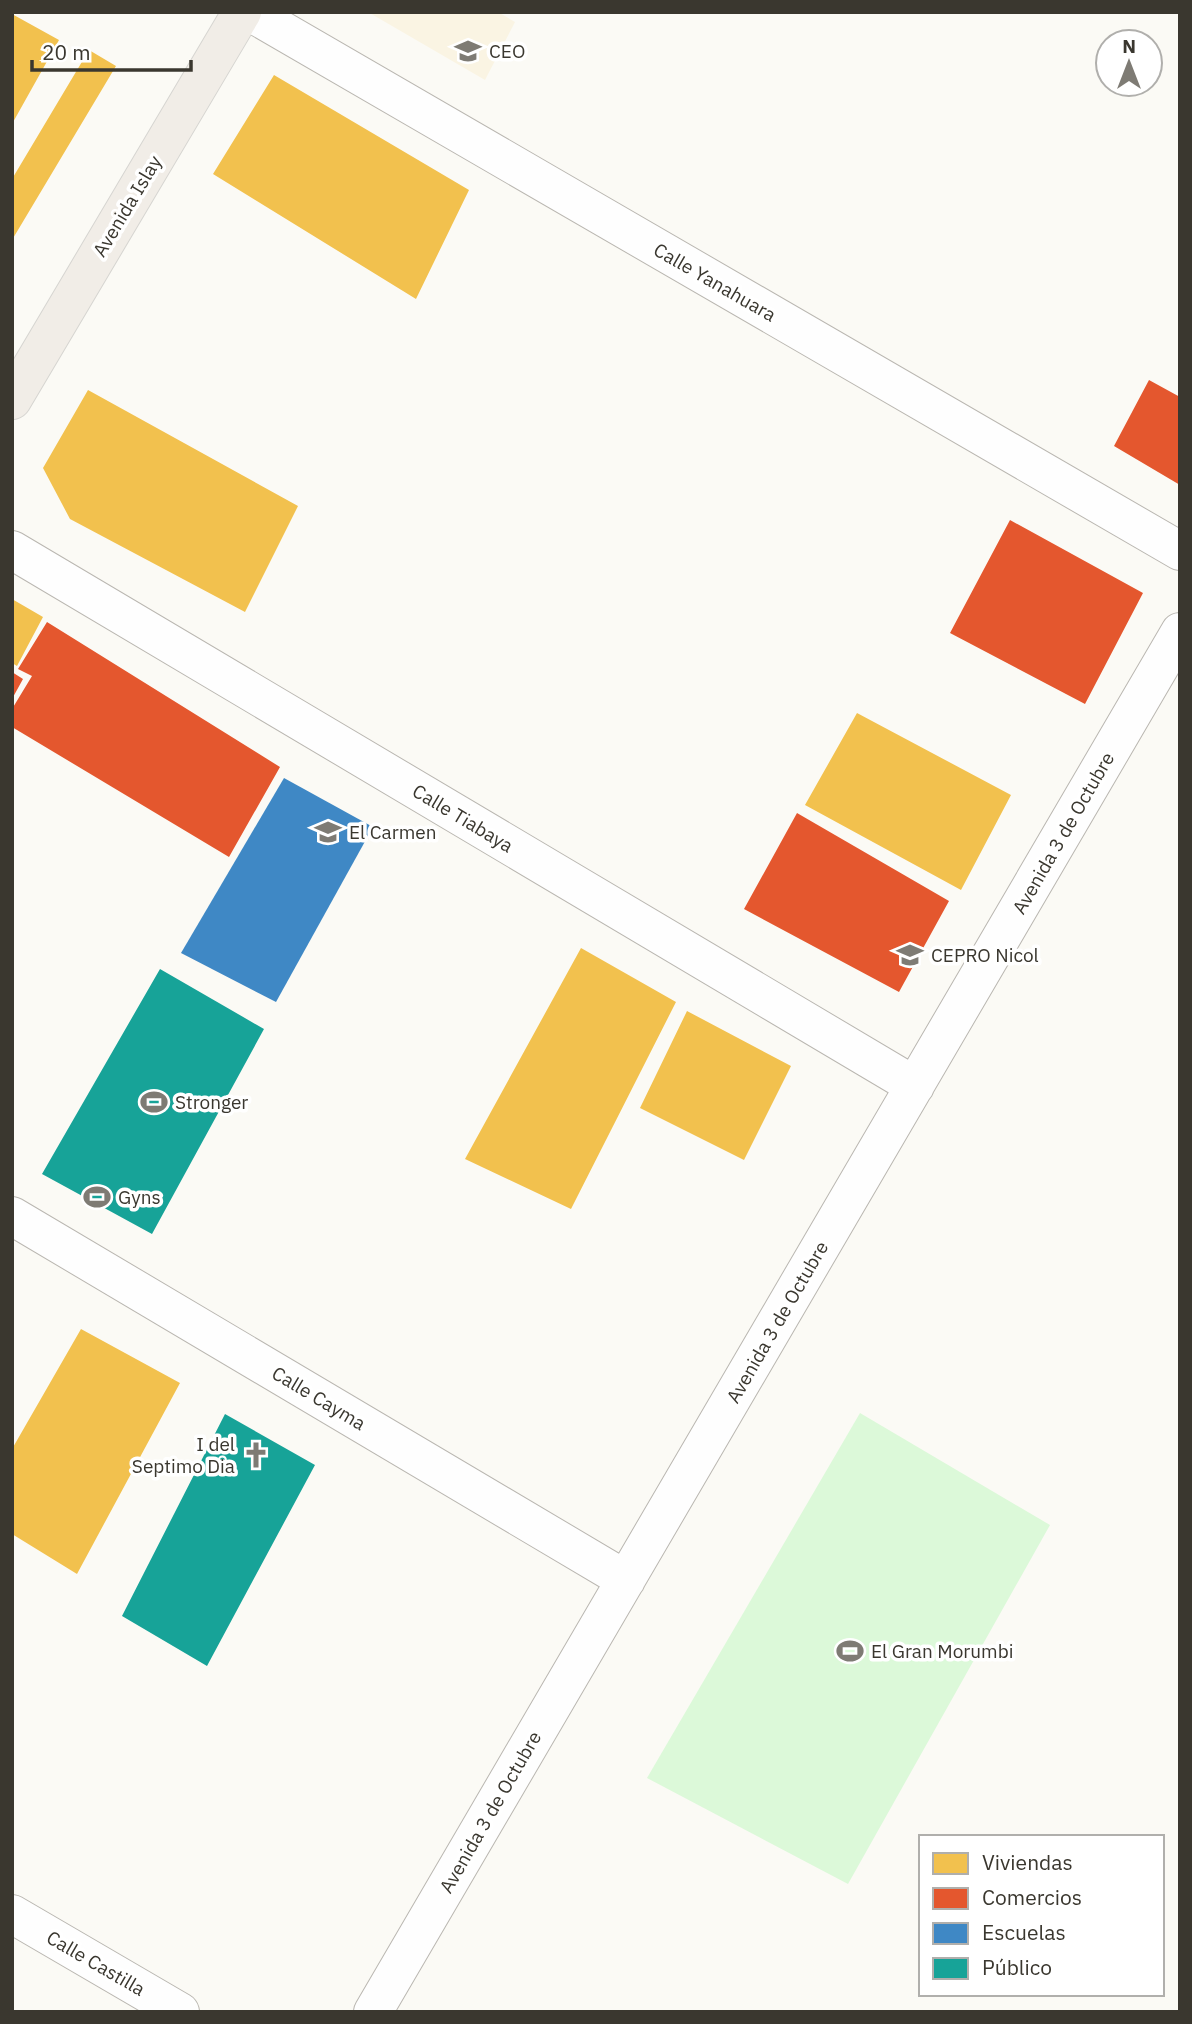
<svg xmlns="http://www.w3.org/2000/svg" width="1192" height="2024" font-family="'IBM Plex Sans',sans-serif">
<rect width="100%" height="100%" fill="#fbfaf5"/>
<path fill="#faf4e3" d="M 368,12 L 498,12 L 515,22 L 485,80 Z"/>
<path fill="#dcf9d9" d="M 860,1413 L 1050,1525 L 848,1884 L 647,1778 Z"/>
<path fill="#f2c14e" d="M 12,14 L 59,40 L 12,124 Z
M 89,50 L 116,66 L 12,240 L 12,179 Z
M 274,75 L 469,190 L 416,299 L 213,174 Z
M 88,390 L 298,506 L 245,612 L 70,519 L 43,468 Z
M 12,599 L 43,617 L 17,666 L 12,663 Z
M 857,713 L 1011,795 L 961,890 L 805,805 Z
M 581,948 L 676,1002 L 571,1209 L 465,1159 Z
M 687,1011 L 791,1066 L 744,1160 L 640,1108 Z
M 81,1329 L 180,1383 L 77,1574 L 12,1534 L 12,1449 Z"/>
<path fill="#e4572e" d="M 1149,380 L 1180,397 L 1180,485 L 1114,446 Z
M 1010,520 L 1143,593 L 1085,704 L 950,633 Z
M 47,622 L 280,767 L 229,857 L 12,727 L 12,709 L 32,676 L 18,669 Z
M 12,672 L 23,679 L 12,699 Z
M 797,813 L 949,901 L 899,992 L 744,909 Z"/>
<path fill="#3f88c5" d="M 284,778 L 373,827 L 276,1002 L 181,953 Z"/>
<path fill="#17a398" d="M 160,969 L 264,1029 L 152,1234 L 42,1174 Z
M 225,1414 L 315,1465 L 207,1666 L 122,1616 Z"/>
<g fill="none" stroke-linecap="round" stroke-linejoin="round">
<g stroke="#bab7b1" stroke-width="40">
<path id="minor" d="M 250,12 L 1180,551
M 12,550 L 915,1086
M 12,1216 L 626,1580
M 12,1914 L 180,2012
M 373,2012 L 1180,632"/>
</g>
<g stroke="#d6d5d1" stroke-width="40">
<path id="major" d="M 12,400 L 242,12"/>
</g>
<use href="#minor" stroke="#fefefe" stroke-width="38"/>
<use href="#major" stroke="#f1ede7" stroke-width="38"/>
</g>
<defs>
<g id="school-bare" transform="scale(2.1)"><path d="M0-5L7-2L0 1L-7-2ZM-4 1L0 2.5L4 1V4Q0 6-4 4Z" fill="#7e7b74" stroke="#fff" stroke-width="2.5" paint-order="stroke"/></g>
<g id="stadium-bare" transform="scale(2.1)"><path d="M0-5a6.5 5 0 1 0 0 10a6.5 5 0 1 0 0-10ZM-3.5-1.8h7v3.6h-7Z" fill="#7e7b74" stroke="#fff" stroke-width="2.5" paint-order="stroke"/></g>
<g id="church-bare" transform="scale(2.1)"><path d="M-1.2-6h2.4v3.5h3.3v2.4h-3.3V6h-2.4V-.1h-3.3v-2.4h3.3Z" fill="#7e7b74" stroke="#fff" stroke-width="2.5" paint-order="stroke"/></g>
</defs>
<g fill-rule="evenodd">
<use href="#school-bare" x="468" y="51"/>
<use href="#school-bare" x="328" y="832"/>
<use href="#school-bare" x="910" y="955"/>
<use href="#stadium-bare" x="154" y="1102"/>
<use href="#stadium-bare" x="97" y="1197"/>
<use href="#church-bare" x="256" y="1455"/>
<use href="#stadium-bare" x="850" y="1651"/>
</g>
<g text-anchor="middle" stroke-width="7" stroke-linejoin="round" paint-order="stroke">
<g font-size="19" fill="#3a372f" stroke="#fff" text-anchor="start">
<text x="489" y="58">CEO</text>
<text x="349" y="839">El Carmen</text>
<text x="931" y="962">CEPRO Nicol</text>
<text x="175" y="1109">Stronger</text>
<text x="118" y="1204">Gyns</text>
<text x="235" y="1451" text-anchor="end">I del<tspan x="235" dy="22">Septimo Dia</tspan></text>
<text x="871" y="1658">El Gran Morumbi</text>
</g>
<g font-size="19" fill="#3a372f" stroke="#fff">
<text transform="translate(127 206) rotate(-59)" y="7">Avenida Islay</text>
<text transform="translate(715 282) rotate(30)" y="7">Calle Yanahuara</text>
<text transform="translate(463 818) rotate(31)" y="7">Calle Tiabaya</text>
<text transform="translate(1063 833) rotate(-60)" y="7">Avenida 3 de Octubre</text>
<text transform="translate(777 1322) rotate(-60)" y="7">Avenida 3 de Octubre</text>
<text transform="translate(319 1398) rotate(31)" y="7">Calle Cayma</text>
<text transform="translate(490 1812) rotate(-60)" y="7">Avenida 3 de Octubre</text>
<text transform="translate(96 1963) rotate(30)" y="7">Calle Castilla</text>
</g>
</g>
<rect width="1192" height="2024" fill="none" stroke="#3a372f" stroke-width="28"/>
<rect x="919" y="1835" width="245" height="161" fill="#ffffff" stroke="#b0afac" stroke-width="2"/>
<rect x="933" y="1853" width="35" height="21" fill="#f2c14e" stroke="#b0afac" stroke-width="2"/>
<text x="982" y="1870" font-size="21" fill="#3a372f">Viviendas</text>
<rect x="933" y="1888" width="35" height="21" fill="#e4572e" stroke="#b0afac" stroke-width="2"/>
<text x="982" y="1905" font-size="21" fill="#3a372f">Comercios</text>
<rect x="933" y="1923" width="35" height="21" fill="#3f88c5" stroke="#b0afac" stroke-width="2"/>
<text x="982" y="1940" font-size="21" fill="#3a372f">Escuelas</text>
<rect x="933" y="1958" width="35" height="21" fill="#17a398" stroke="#b0afac" stroke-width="2"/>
<text x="982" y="1975" font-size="21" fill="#3a372f">Público</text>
<g transform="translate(1129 63)"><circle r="33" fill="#ffffff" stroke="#b0afac" stroke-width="2"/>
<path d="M0-5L12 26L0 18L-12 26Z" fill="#7e7b74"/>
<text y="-10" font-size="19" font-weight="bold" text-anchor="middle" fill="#3a372f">N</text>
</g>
<path d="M32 60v10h159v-10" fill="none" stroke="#3a372f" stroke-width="3.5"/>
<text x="42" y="60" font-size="21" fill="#3a372f" stroke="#ffffff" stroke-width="5" paint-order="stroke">20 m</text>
</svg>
